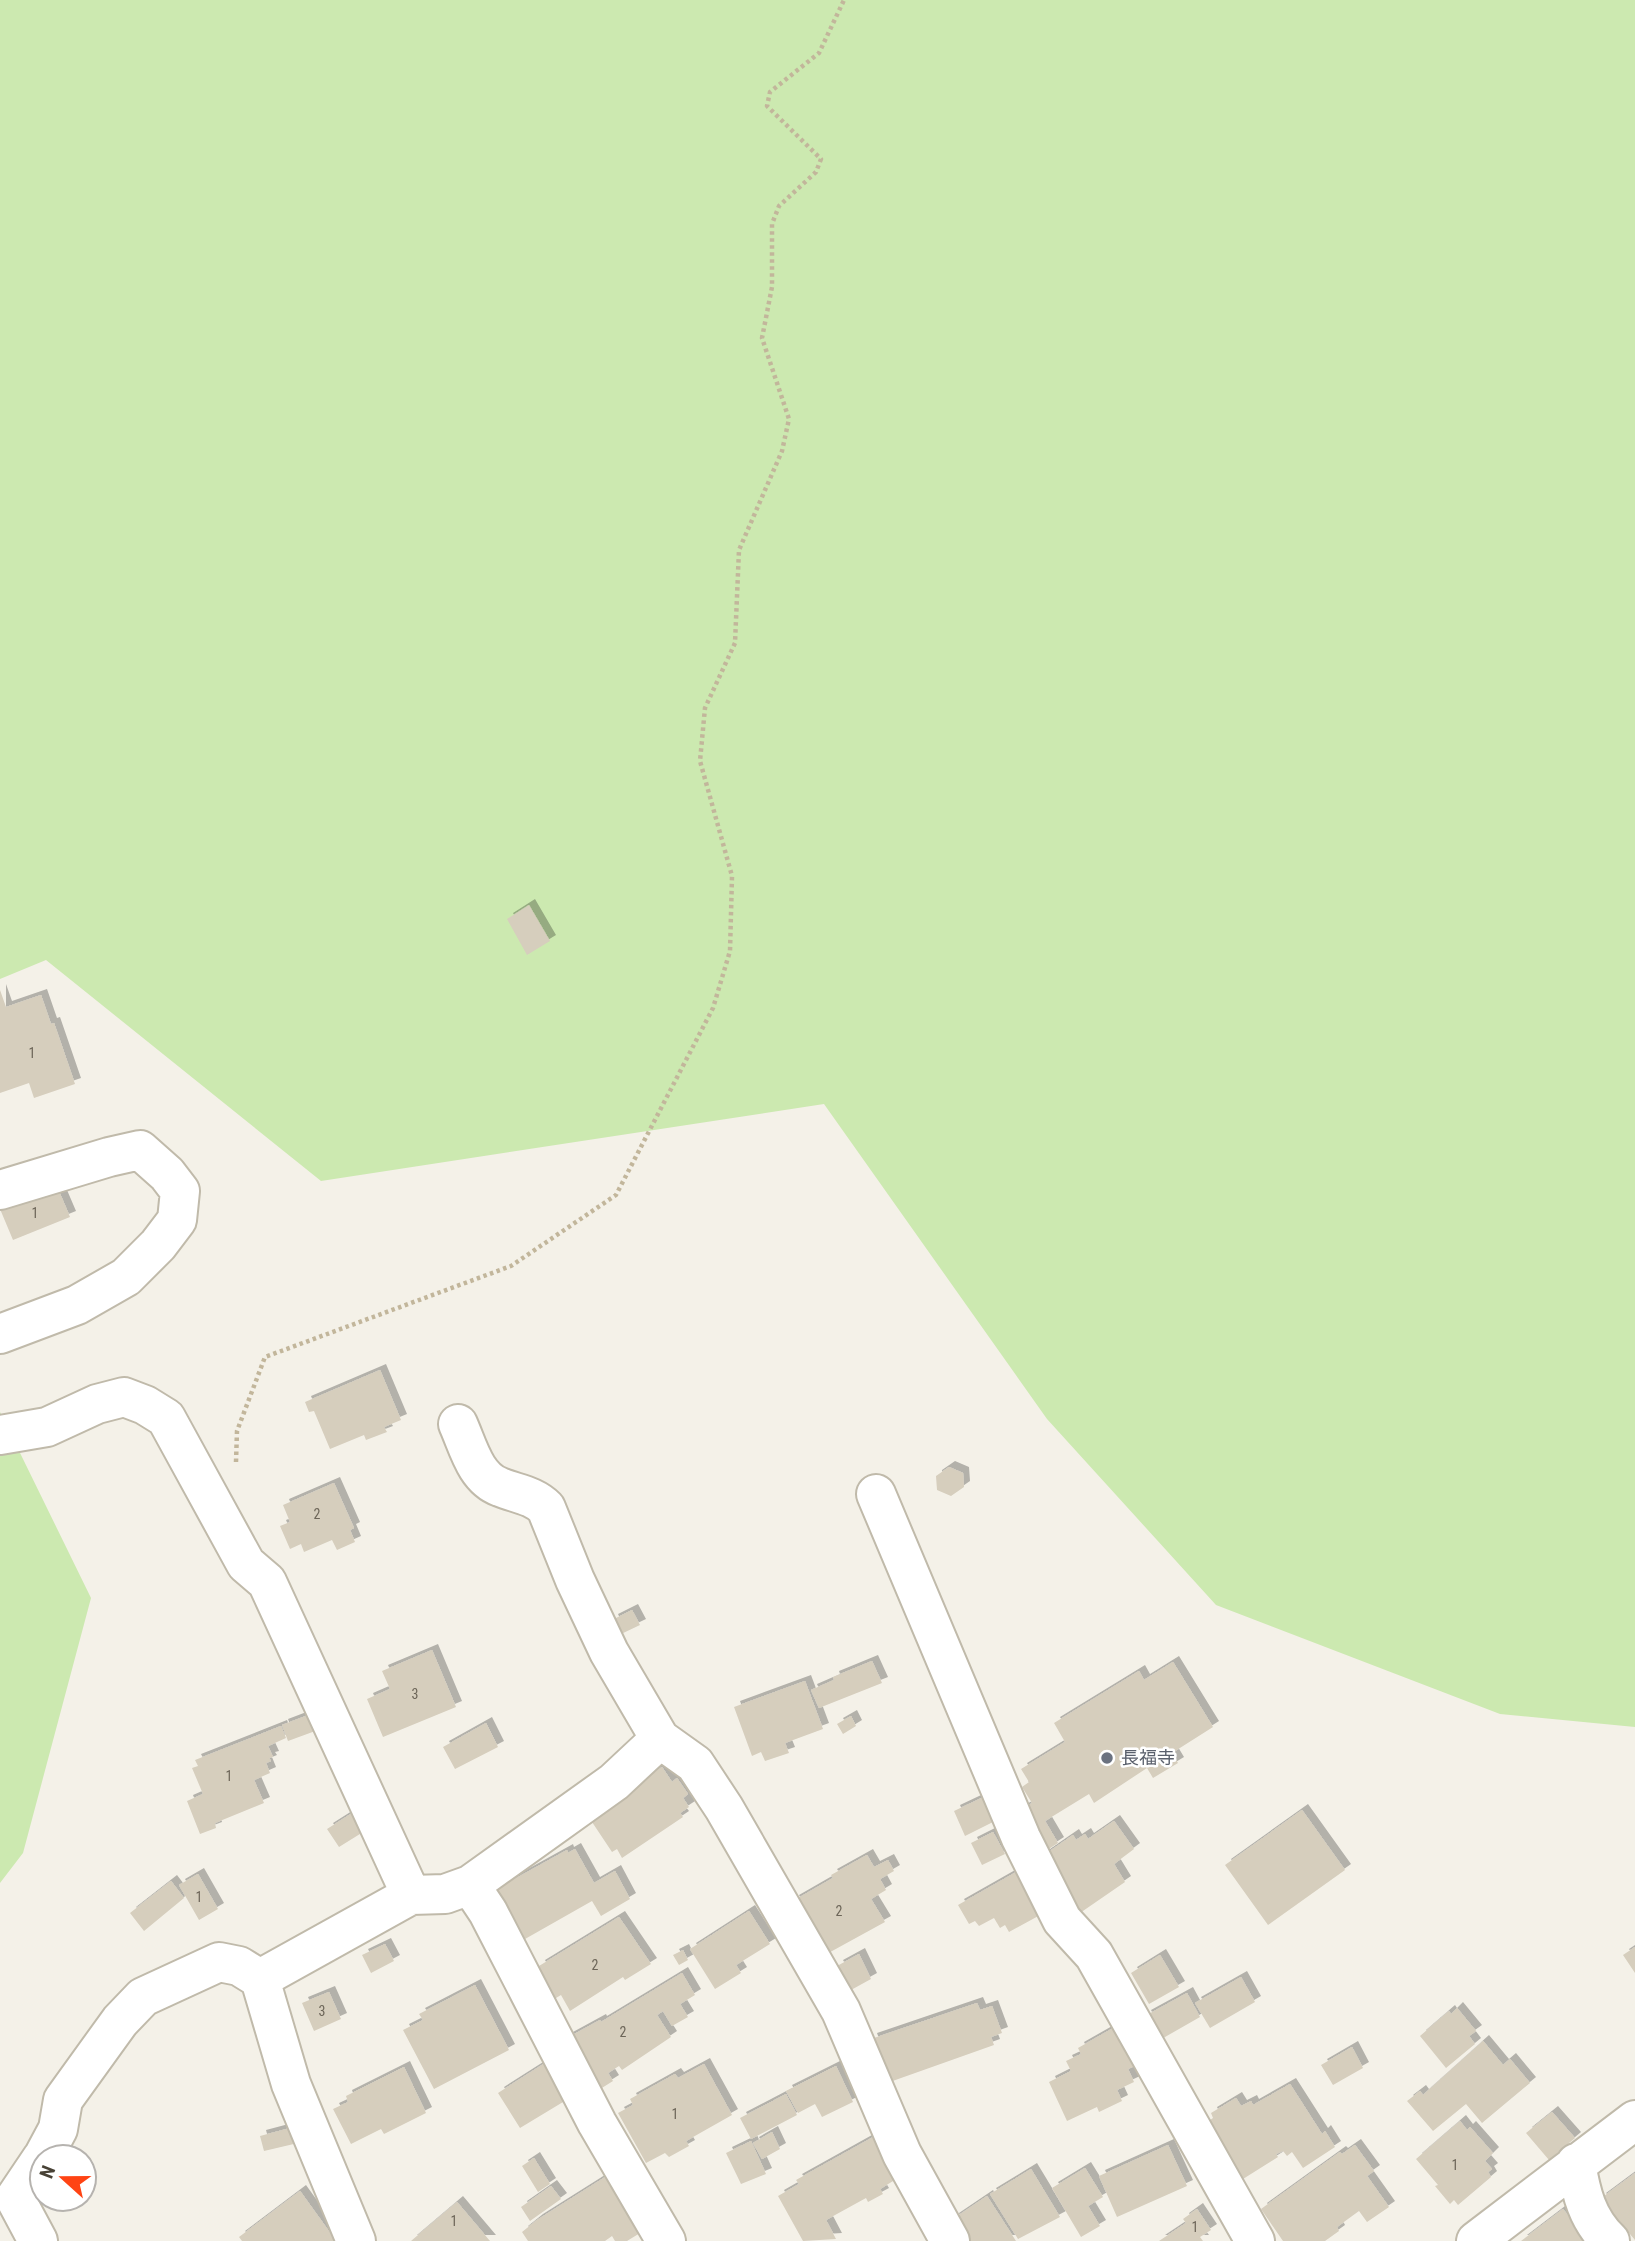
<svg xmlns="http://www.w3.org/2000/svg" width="1635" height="2241" font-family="'Roboto Condensed','Noto Sans JP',sans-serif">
<defs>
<filter id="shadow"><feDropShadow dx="6" dy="-6" stdDeviation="0" flood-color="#0004"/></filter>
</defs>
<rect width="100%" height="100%" fill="#f4f1e8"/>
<path fill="#cce9b0" d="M 0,0 L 1635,0 L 1635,1727 L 1500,1714 L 1216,1605 L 1047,1419 L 824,1104 L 321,1181 L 46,960 L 0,979 Z
M 0,1412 L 91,1598 L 23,1853 L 0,1883 Z"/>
<path fill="#d6cebd" filter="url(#shadow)" d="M 529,905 L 550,941 L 527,955 L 507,919 Z
M 0,990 L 6,1007 L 41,995 L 51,1024 L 54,1023 L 75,1084 L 34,1098 L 29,1083 L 0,1093 Z
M 55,1182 L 70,1217 L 13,1240 L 0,1209 L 0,1203 Z
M 380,1370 L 401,1420 L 384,1427 L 387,1432 L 366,1440 L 364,1435 L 330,1449 L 314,1411 L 309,1412 L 305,1402 Z
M 949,1467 L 963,1473 L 964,1487 L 951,1496 L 937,1490 L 936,1476 Z
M 334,1483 L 354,1528 L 350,1530 L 355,1542 L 337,1550 L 332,1540 L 304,1552 L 301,1544 L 290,1549 L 280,1526 L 290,1522 L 283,1505 Z
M 632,1610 L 640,1625 L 619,1635 L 612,1620 Z
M 432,1650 L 456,1707 L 383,1737 L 367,1699 L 390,1689 L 382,1671 Z
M 872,1661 L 882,1683 L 819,1708 L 811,1690 L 834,1680 L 833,1677 Z
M 1173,1662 L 1213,1727 L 1172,1753 L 1178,1763 L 1153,1778 L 1147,1768 L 1094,1803 L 1089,1794 L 1045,1821 L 1058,1843 L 1041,1854 L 1021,1810 L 1032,1803 L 1022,1787 L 1029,1782 L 1021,1769 L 1065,1742 L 1054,1723 L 1139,1671 L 1144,1680 Z
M 805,1681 L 823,1729 L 785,1743 L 789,1753 L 765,1761 L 761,1752 L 752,1756 L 734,1707 Z
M 311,1714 L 318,1730 L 288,1741 L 282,1725 Z
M 851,1716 L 856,1726 L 843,1734 L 837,1724 Z
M 486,1723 L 498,1747 L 455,1769 L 443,1747 Z
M 281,1726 L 286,1738 L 268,1746 L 273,1757 L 269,1758 L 271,1761 L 266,1763 L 270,1773 L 254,1780 L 264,1803 L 215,1823 L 216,1828 L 200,1834 L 187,1801 L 203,1794 L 192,1768 L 198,1766 L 195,1760 Z
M 662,1767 L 672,1782 L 677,1778 L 688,1794 L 683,1798 L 689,1807 L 680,1813 L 683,1817 L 622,1858 L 617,1849 L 612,1852 L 592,1822 L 622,1802 L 619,1799 L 630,1789 Z
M 990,1794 L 1001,1818 L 965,1836 L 954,1811 Z
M 357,1810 L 368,1829 L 339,1847 L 327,1829 Z
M 1302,1810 L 1345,1870 L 1268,1925 L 1225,1865 Z
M 1114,1821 L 1134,1849 L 1114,1864 L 1125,1882 L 1080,1913 L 1041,1857 L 1073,1835 L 1076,1840 L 1085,1834 L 1088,1839 Z
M 993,1832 L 1005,1854 L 982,1865 L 971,1843 Z
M 575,1849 L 594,1883 L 615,1871 L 630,1899 L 601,1916 L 592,1901 L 518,1943 L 491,1892 L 567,1850 L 568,1853 Z
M 867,1855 L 874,1867 L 888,1860 L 894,1871 L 880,1879 L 886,1890 L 871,1899 L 885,1922 L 823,1956 L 793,1901 L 833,1878 L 831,1875 Z
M 1025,1867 L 1042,1914 L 1009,1932 L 1005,1925 L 1000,1928 L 994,1918 L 979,1926 L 975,1921 L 969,1924 L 958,1905 Z
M 198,1874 L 218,1909 L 199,1920 L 179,1885 Z
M 171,1881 L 184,1898 L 144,1931 L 130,1913 Z
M 749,1911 L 770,1944 L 736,1965 L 741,1973 L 715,1989 L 690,1949 Z
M 619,1917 L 651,1964 L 625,1980 L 623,1977 L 570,2011 L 561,1995 L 551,2001 L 535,1975 L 541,1970 L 539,1966 Z
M 385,1944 L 394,1961 L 371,1973 L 362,1955 Z
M 1635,1947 L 1635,1973 L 1623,1955 Z
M 683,1950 L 688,1960 L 679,1965 L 673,1955 Z
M 859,1954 L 871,1979 L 851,1990 L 837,1966 Z
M 1160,1955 L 1179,1987 L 1149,2004 L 1131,1973 Z
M 682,1973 L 695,1995 L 680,2004 L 688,2017 L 672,2026 L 663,2011 L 657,2015 L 671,2037 L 622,2070 L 619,2066 L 608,2073 L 613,2081 L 597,2091 L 567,2038 L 600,2020 L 601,2022 Z
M 1241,1977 L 1255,2002 L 1210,2028 L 1195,2003 Z
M 475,1985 L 509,2050 L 434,2089 L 403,2030 L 423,2020 L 419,2014 Z
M 329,1992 L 341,2019 L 314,2031 L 302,2003 Z
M 1187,1993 L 1200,2017 L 1158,2041 L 1145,2016 Z
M 977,2003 L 980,2010 L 992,2006 L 1002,2033 L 991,2037 L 994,2045 L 887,2083 L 871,2039 Z
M 1457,2008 L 1476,2031 L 1469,2036 L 1475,2044 L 1446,2068 L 1420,2036 L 1449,2011 L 1451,2014 Z
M 1122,2023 L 1141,2063 L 1128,2069 L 1134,2082 L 1117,2090 L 1122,2101 L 1099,2112 L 1097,2107 L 1067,2121 L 1049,2082 L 1071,2071 L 1066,2061 L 1081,2054 L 1078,2048 Z
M 1483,2041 L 1503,2065 L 1510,2059 L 1530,2083 L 1482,2123 L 1466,2104 L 1433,2131 L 1407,2101 L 1420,2091 L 1423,2095 Z
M 1352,2047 L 1363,2068 L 1333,2085 L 1321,2065 Z
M 545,2063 L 568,2099 L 520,2128 L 498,2093 Z
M 704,2064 L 732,2115 L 686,2141 L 689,2146 L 669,2157 L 665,2153 L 646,2163 L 618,2113 L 633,2105 L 630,2099 L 675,2074 L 678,2078 Z
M 836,2066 L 853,2102 L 822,2117 L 815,2104 L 798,2113 L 786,2091 Z
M 404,2067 L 426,2113 L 384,2134 L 381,2129 L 351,2144 L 333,2109 L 348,2102 L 346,2096 Z
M 1290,2084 L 1322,2134 L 1325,2131 L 1335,2147 L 1303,2168 L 1292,2152 L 1287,2156 L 1283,2151 L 1276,2154 L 1278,2157 L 1243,2179 L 1207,2122 L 1213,2118 L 1211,2113 L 1236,2098 L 1241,2106 L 1251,2101 L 1253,2105 Z
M 786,2094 L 797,2115 L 751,2139 L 740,2118 Z
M 1552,2112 L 1575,2138 L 1549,2160 L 1526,2133 Z
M 1460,2121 L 1467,2130 L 1470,2127 L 1493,2153 L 1485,2161 L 1492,2169 L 1488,2172 L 1491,2177 L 1458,2205 L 1454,2200 L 1450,2204 L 1435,2186 L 1438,2185 L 1416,2159 Z
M 294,2127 L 298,2143 L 264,2151 L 260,2136 Z
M 772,2132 L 780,2149 L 762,2159 L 753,2143 Z
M 875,2136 L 898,2178 L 880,2189 L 883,2194 L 868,2202 L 866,2198 L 826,2220 L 836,2239 L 803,2241 L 778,2196 L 799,2184 L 796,2180 Z
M 751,2141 L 766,2174 L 741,2184 L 726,2153 Z
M 1168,2145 L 1187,2186 L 1117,2217 L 1099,2176 Z
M 1355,2145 L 1374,2171 L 1367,2176 L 1389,2207 L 1367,2222 L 1359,2211 L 1337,2227 L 1339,2231 L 1325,2241 L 1283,2241 L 1261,2209 L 1340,2152 L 1342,2154 Z
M 534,2158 L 550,2184 L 538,2192 L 522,2166 Z
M 1085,2168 L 1103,2197 L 1088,2206 L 1100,2226 L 1081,2237 L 1052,2188 Z
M 1031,2169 L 1060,2217 L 1018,2239 L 990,2194 Z
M 1635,2173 L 1635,2240 L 1600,2199 Z
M 610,2174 L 645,2230 L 627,2241 L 615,2241 L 612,2236 L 605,2241 L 528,2241 L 522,2232 L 537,2220 Z
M 551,2186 L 561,2199 L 530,2221 L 521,2207 Z
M 300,2191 L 336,2241 L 242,2241 L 239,2237 Z
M 987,2196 L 1016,2241 L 962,2241 L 953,2219 Z
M 457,2202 L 490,2241 L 411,2241 Z
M 1197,2209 L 1211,2230 L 1200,2237 L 1203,2241 L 1159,2241 L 1186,2223 L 1183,2219 Z
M 1563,2209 L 1588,2241 L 1521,2241 Z"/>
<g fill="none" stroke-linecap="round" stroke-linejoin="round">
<g stroke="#c0baaa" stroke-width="42">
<path id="minor" d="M 0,1190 L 109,1157 L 140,1150 L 167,1174 L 180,1191 L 177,1220 L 158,1245 L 126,1277 L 77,1305 L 0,1334
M 458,1424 C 468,1446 475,1478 500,1487 C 517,1494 533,1495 546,1508 L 575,1580 L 609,1652 L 660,1739 L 695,1764 L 724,1808 L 841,2011 L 902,2154 L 950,2241
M 0,1435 L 47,1427 L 97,1404 L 124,1397 L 145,1405 L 166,1418 L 246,1564 L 267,1582 L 411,1895
M 876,1494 L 1021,1838 L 1062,1920 L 1094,1955 L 1255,2241
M 470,1885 L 488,1912 L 597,2123 L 666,2241
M 43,2157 L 58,2129 L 63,2100 L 120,2021 L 143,1997 L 219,1962 L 239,1966 L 260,1979
M 1576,2163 C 1581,2193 1587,2219 1610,2241
M 38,2241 L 15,2198 L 42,2158
M 356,2241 L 291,2084 L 260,1979 L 411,1895 L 445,1894 L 470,1885 L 614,1782 L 660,1739
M 1476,2241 L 1635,2120"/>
</g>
<path stroke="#c2b69b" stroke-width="4.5" stroke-dasharray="3.5 3.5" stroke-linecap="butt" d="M 236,1462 L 237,1431 L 265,1357 L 511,1266 L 616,1195 L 713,1008 L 730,951 L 732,876 L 700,761 L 705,708 L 735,643 L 739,550 L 782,451 L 789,419 L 762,338 L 772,287 L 772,224 L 779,206 L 816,172 L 821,159 L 767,106 L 770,92 L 819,53 L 844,0"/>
<use href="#minor" stroke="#fff" stroke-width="38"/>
</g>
<circle fill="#6b7280" stroke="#fff" stroke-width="2.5" cx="1107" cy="1758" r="7"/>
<g text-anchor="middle" stroke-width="5" stroke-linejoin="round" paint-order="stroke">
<g font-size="14" fill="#6c6558">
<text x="32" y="1058">1</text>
<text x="35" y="1218">1</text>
<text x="317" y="1519">2</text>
<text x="415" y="1699">3</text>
<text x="229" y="1781">1</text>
<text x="199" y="1902">1</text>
<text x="839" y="1916">2</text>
<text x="595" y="1970">2</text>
<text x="322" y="2016">3</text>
<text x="623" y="2037">2</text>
<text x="675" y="2119">1</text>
<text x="1455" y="2170">1</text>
<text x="454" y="2226">1</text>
<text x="1195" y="2232">1</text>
</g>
<g font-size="18" fill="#5b616d" stroke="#fff" text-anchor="start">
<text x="1121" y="1764">長福寺</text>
</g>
</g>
<g transform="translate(63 2178) rotate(291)"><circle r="33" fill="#ffffff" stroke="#b6b3af" stroke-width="2"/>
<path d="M0-5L12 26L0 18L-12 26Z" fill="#ff4414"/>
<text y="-10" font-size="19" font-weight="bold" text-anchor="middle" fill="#484236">N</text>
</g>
</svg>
